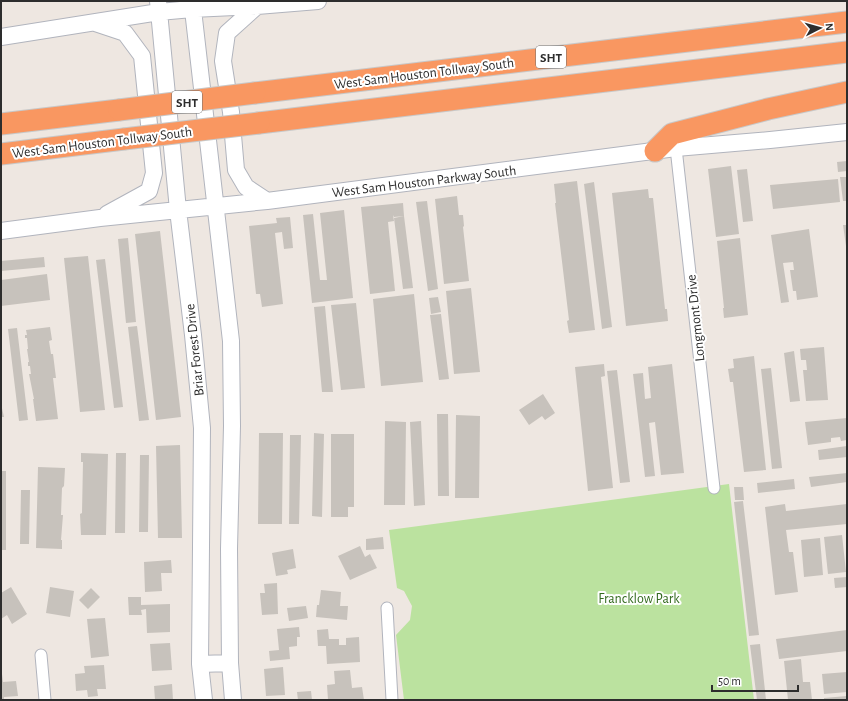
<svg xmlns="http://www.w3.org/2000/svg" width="848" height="701" font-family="'Alegreya Sans',sans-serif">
<rect width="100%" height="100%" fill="#eee7e1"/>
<path fill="#bbe29f" d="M 729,484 L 754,700 L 404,700 L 396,635 L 410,620 L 412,606 L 404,591 L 397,588 L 389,530 Z"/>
<path fill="#c7c2bc" d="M 847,161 L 847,171 L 838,172 L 837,162 Z
M 731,166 L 739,234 L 716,237 L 708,169 Z
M 747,169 L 753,221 L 743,222 L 737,170 Z
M 840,177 L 847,177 L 847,201 L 843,201 Z
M 838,179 L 840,202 L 773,209 L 770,185 Z
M 577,181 L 595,330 L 569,333 L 567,321 L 569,320 L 555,203 L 556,203 L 554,184 Z
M 594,182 L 612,327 L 602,329 L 584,184 Z
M 648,189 L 649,198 L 653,198 L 665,309 L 667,309 L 668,321 L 626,326 L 612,193 Z
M 457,196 L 459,215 L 463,215 L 464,226 L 463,227 L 469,281 L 444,284 L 435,199 Z
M 427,201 L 438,289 L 428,291 L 416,202 Z
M 403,203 L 404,216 L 394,217 L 393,215 L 394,221 L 388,222 L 395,291 L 370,294 L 361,207 Z
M 344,210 L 353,298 L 312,303 L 303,215 L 313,214 L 320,280 L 327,280 L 320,213 Z
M 404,216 L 413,288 L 403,289 L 394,218 Z
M 290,217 L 293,248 L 284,249 L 282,232 L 275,233 L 283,304 L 262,307 L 260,294 L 256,294 L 249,226 L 277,223 L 276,218 Z
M 843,225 L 847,225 L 847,246 L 846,246 Z
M 809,229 L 818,297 L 797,300 L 796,291 L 793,291 L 790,270 L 794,270 L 793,262 L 783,263 L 789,302 L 781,303 L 771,235 Z
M 160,231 L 181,417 L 156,420 L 135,234 Z
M 128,238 L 136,322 L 126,323 L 118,239 Z
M 740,238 L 748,315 L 724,318 L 723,308 L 724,308 L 717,241 Z
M 88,256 L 105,410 L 80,412 L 64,258 Z
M 44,257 L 45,267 L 1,271 L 1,261 Z
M 105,259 L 123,407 L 114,408 L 96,260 Z
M 47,274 L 50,300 L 1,306 L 1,280 Z
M 471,288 L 480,372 L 454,374 L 446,291 Z
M 414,294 L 423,382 L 381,386 L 373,299 Z
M 438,297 L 441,312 L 431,314 L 429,298 Z
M 356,303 L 365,388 L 341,390 L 331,305 Z
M 325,306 L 333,392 L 322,392 L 314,307 Z
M 441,314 L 449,379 L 439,380 L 430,315 Z
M 137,326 L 149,420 L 139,421 L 128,327 Z
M 50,327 L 52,340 L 49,341 L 51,354 L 53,354 L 56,378 L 53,378 L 58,419 L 36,421 L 33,399 L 34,399 L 29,374 L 31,374 L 30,366 L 28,366 L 28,362 L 29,362 L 27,349 L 28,349 L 27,338 L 25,338 L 25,335 L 27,335 L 26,330 Z
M 17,328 L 28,420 L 19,421 L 8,329 Z
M 824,347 L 828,400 L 806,401 L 803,370 L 807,370 L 806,360 L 801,360 L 800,349 Z
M 794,351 L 800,401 L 790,402 L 784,353 Z
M 754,356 L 766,470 L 744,472 L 733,382 L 730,382 L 728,369 L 734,368 L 733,359 Z
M 604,364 L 605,376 L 601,377 L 613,488 L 588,491 L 575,367 Z
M 672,364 L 684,473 L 661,475 L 655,422 L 649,423 L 655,476 L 645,477 L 633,374 L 643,373 L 645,399 L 651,398 L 648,367 Z
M 771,368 L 782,468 L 772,469 L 761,369 Z
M 617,370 L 630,482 L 620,483 L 607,371 Z
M 543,394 L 555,413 L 545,420 L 542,416 L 529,425 L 519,410 Z
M 1,404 L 4,417 L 1,417 Z
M 437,414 L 448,414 L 449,496 L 438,496 Z
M 456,415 L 480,416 L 479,498 L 455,498 Z
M 847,418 L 847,440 L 841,441 L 840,437 L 831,438 L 831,442 L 808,445 L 805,422 Z
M 385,421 L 406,422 L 405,505 L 384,505 Z
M 421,421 L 425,505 L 414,506 L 410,422 Z
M 259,433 L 283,433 L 282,524 L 258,524 Z
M 314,433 L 324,434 L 322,517 L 312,516 Z
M 331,434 L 354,434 L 354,507 L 348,507 L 348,517 L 331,517 Z
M 290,435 L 301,435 L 299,524 L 289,524 Z
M 180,445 L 182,538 L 158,538 L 156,446 Z
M 847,446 L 847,457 L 819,460 L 818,450 Z
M 81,453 L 108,454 L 106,535 L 81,535 L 80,514 L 82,513 L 83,462 L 81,462 Z
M 116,453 L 126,453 L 125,533 L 115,533 Z
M 140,455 L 149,455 L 148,532 L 139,532 Z
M 38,467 L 65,468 L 64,486 L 62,488 L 61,515 L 63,515 L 61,540 L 62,540 L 62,549 L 36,548 Z
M 1,471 L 6,471 L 6,550 L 1,550 Z
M 847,473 L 847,482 L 811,487 L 809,477 Z
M 794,479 L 795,489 L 758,493 L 757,483 Z
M 734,487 L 743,487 L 744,500 L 735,500 Z
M 21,490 L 30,490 L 29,544 L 20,544 Z
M 743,501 L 759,635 L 749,636 L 734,502 Z
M 785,504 L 786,511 L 847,504 L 847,524 L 786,530 L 789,552 L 793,552 L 798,592 L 775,595 L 765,507 Z
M 842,535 L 846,572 L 828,574 L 824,537 Z
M 383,537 L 384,549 L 366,550 L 366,539 Z
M 820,538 L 823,575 L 804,577 L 801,540 Z
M 360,546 L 365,557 L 370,554 L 377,568 L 350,580 L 338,556 Z
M 293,549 L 296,568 L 287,570 L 288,574 L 276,576 L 272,553 Z
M 171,560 L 172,573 L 161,573 L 162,591 L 145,592 L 144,562 Z
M 847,577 L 847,587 L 835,588 L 834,578 Z
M 277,583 L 278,614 L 262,615 L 260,593 L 265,593 L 264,584 Z
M 11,587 L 27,614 L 12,624 L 7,615 L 1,619 L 1,593 Z
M 50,587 L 74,591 L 70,617 L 46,613 Z
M 91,588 L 100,597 L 88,609 L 79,600 Z
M 321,590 L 341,592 L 340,606 L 348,606 L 347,620 L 316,617 L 317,605 L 319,605 Z
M 128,597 L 141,597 L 141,605 L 170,604 L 170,632 L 147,633 L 146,609 L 141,610 L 142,615 L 129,615 Z
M 306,606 L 308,618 L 289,621 L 287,608 Z
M 105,618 L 109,656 L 91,658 L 87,619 Z
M 299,627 L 300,637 L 297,637 L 297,646 L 289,647 L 290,659 L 270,661 L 269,651 L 279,650 L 277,629 Z
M 328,629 L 329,639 L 339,639 L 339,645 L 346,645 L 346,638 L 359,637 L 360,662 L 327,664 L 326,646 L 318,646 L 317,630 Z
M 847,630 L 847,651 L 779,659 L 776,639 Z
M 170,643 L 172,670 L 152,671 L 150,644 Z
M 760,644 L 766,700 L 757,700 L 750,645 Z
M 801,659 L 803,682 L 810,682 L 812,700 L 788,700 L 784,661 Z
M 104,665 L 106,689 L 97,689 L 98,696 L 88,697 L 87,690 L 76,691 L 75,674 L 85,673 L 84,666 Z
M 283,667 L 285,695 L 266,696 L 264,669 Z
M 350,670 L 352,688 L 362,687 L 364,700 L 328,700 L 327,685 L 335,684 L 334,671 Z
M 847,672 L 847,692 L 824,694 L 822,674 Z
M 1,674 L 2,674 L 3,682 L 16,681 L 18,696 L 4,697 L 4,700 L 1,700 Z
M 172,684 L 173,700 L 155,700 L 154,686 Z
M 311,691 L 312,700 L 298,700 L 297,692 Z
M 847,696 L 847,700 L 824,700 L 824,698 Z"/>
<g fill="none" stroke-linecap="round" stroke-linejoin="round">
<g stroke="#b1b4bd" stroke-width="13">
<path id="street" d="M 676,148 L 714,488
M 387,608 L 392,700
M 41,655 L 45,700"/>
</g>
<g stroke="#b1b4bd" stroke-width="18">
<path id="secondary" d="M 158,1 L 178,210 L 193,335 L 202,428 L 200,664 L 204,700
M 192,1 L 231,341 L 232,426 L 229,549 L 230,663 L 233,700
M 257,6 L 227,33 L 223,61 L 231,112 L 236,170 L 246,187 L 267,201
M 95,23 L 125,33 L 142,56 L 154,173 L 149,191 L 107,214
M 1,37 L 159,12 L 192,9 L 257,6 L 318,1
M 1,231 L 100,218 L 267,201 L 676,148 L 770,140 L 847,132
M 200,664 L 230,663"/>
</g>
<g stroke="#c8c8c8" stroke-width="23">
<path id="highway" d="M 255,93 L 847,22
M 259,123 L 847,52
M 1,124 L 119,110
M 655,151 L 672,134 L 768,109 L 847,92
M 1,154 L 124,139"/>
</g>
<use href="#street" stroke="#fff" stroke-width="11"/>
<use href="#secondary" stroke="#fff" stroke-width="16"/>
<use href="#highway" stroke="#f99761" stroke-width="21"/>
<g stroke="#c8c8c8" stroke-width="23" stroke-linecap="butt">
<path id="highway-bridge" d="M 119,110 L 255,93
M 124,139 L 259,123"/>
</g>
<use href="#highway-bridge" stroke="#f99761" stroke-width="21"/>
</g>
<g text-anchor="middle" stroke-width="4" stroke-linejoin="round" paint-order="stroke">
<g fill="#fff" stroke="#6c6c6c" stroke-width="1">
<rect x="536" y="46" width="30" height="22" rx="3"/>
<rect x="172" y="91" width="30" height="22" rx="3"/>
</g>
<g font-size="13" font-weight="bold" fill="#2d2d2d">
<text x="551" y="62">SHT</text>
<text x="187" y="107">SHT</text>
</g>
<g font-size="14" fill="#2d2d2d" stroke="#fff">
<text transform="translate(424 73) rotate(-7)" y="5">West Sam Houston Tollway South</text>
<text transform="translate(102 142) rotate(-7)" y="5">West Sam Houston Tollway South</text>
<text transform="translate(424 181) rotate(-7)" y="5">West Sam Houston Parkway South</text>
<text transform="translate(695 318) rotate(-96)" y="5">Longmont Drive</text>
<text transform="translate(194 350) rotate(-96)" y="5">Briar Forest Drive</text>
</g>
<g font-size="14" fill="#336a1e" stroke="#fff">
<text x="639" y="603">Francklow Park</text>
</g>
</g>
<rect width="848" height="701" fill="none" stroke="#2d2d2d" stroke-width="4"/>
<g transform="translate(820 28) rotate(84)" stroke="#ffffff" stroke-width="3" paint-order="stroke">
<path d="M0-3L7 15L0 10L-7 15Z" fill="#2d2d2d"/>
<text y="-6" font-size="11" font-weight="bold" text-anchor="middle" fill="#2d2d2d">N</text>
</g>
<path d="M712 685v6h86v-6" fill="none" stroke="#2d2d2d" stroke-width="2"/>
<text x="718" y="685" font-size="12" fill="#2d2d2d" stroke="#ffffff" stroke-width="3" paint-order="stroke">50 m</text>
</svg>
